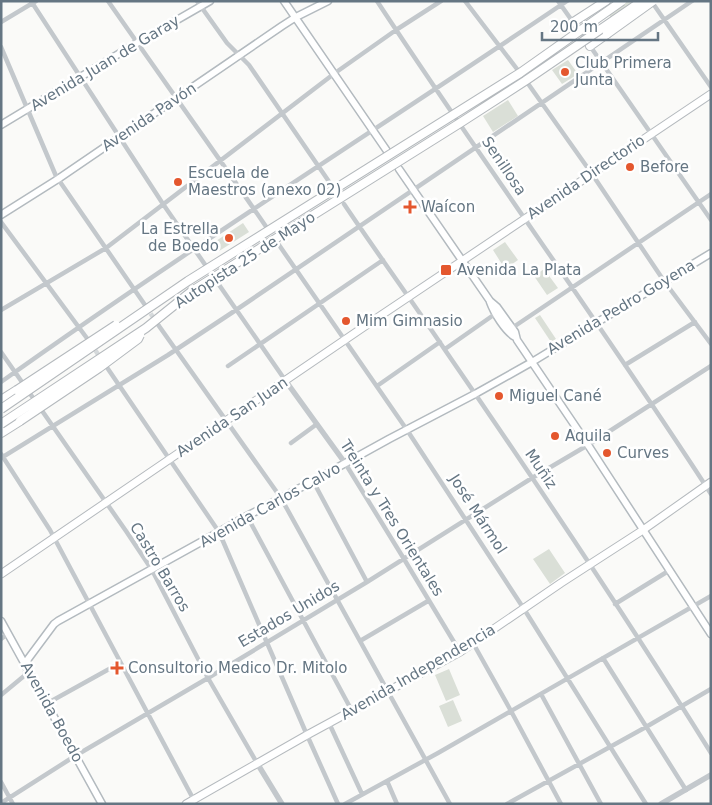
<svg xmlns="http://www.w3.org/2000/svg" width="712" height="805" font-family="'DejaVu Sans',sans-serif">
<rect width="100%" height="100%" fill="#fafaf8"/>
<path fill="#dadfd7" d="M 616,1 L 646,1 L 615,23 L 604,9 Z
M 568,60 L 578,74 L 562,84 L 552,70 Z
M 508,100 L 518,116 L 493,132 L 483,116 Z
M 243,223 L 249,232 L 216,253 L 210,245 Z
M 505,242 L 518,260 L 505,269 L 493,250 Z
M 544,269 L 558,288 L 547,295 L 534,276 Z
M 540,315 L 556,339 L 551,342 L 535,318 Z
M 549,549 L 565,573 L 550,584 L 533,559 Z
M 449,669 L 460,695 L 446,701 L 435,675 Z
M 453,700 L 462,721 L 448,727 L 439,706 Z"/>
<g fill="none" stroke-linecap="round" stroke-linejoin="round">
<path stroke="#d5d9db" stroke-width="4.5" stroke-dasharray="4.5 2" stroke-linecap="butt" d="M 147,308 L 159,326
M 92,345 L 101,359"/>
<g stroke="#b3babf" stroke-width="9">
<path id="secondary" d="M 284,1 L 387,151
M 1,125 L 130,47 L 210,1
M 399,169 L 490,301 L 497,307 L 515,332 L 517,340 L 588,445 L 711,634
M 1,215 L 58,179 L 282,26 L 296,17 L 328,1
M 490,302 C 494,313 505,331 515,337
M 1,621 L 102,804
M 26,667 L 28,659 L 54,624 L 58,621 L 219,532 L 247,516 L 313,481 L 389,439 L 475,394 L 532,362 L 711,253"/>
</g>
<g stroke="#b5babe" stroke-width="9">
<path id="primary" d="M 1,574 L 371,322 L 711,94
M 186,804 L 307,735 L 460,652 L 561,583 L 643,530 L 711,482"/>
</g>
<g stroke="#b4b9bd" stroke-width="10">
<path id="motorway" d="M 572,23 L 606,1
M 590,46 L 607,34
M 1,400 L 17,390
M 1,433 L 20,421"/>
</g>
<path stroke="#c3c8cc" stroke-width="4.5" d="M 31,1 L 163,204 L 285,380
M 108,1 C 161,77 215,152 267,228
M 197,1 L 227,43 L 249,65 L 332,186
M 377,1 C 486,167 603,327 711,494
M 465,1 L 517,69
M 558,1 L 602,63 L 711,220
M 654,5 L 711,87
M 1,22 L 36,1
M 1,47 L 56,176 L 145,305
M 529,85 L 592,174 L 664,281 L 711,344
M 344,204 C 377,253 412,301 445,350 C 536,482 626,616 711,753
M 1,222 L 89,341
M 279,245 L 407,430 L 524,609 L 646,804
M 1,310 L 106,248 L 335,73 L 396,30 L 441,1
M 159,326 L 281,498 L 450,804
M 512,328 L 711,194
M 445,349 L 495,314
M 1,352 L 126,531 L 152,570 L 208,678 L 257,763
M 625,365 L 695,322
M 106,366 L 219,532 L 307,735 L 338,804
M 228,366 L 383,260
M 1,382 C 186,250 379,128 567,1
M 377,386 L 440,342
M 291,443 L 317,424
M 1,454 L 50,530 L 196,804
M 1,458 L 168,355 L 236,310 L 692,1
M 345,463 L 404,559 L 460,652
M 313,481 L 367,582
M 247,516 L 352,711
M 615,604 L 670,570
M 1,639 L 8,634
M 360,641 L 428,601
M 473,643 L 511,711 L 561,804
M 603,658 L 686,790
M 541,694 L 601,804
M 1,695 L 24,676 L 26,667
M 46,704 L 120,663
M 329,723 L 362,794
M 387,781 L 397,804
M 1,782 L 13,804
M 1,803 L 75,756 L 208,678 L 367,582 L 532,478 L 588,445 L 711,366
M 345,804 L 438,753 L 711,596
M 507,804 L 646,727 L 711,689"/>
<path stroke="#c3c8cc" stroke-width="5.5" d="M 285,380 L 345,463
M 257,763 L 282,804
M 661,804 L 711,775"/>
<use href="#secondary" stroke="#fff" stroke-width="6"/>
<use href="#primary" stroke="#fff" stroke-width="7"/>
<use href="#motorway" stroke="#fff" stroke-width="8"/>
<g stroke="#b4b9bd" stroke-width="10" stroke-linecap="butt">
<path id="motorway-bridge" d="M 607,34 L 653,1
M 17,390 L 116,325
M 1,409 L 188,281 L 520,73 L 622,1
M 20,421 L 99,368 L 138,339 L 140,335
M 1,424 L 146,328 L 192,291 L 460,123 L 525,81 L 642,1"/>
</g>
<use href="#motorway-bridge" stroke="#fff" stroke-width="8"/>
</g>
<g fill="#e4572e" stroke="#fff" stroke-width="2">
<circle cx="565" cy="72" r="5"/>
<circle cx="630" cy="167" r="5"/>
<circle cx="178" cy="182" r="5"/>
<path d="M407.5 199.5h5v5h5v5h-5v5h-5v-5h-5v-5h5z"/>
<circle cx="229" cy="238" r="5"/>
<rect x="440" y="264" width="12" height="12" rx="2.5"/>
<circle cx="346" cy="321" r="5"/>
<circle cx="499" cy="396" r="5"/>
<circle cx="555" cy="436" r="5"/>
<circle cx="607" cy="453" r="5"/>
<path d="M114.5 660.5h5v5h5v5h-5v5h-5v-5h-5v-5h5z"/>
</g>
<g text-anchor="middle" stroke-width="5" stroke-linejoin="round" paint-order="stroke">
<g font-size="15" fill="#657683" stroke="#fff">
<text transform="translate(105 63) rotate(-31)" y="5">Avenida Juan de Garay</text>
<text transform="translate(149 117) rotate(-34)" y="5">Avenida Pavón</text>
<text transform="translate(504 166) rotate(56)" y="5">Senillosa</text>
<text transform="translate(586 177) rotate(-34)" y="5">Avenida Directorio</text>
<text transform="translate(245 260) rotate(-33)" y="5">Autopista 25 de Mayo</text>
<text transform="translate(621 307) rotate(-31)" y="5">Avenida Pedro Goyena</text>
<text transform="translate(232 417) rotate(-34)" y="5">Avenida San Juan</text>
<text transform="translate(541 469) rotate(56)" y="5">Muñiz</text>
<text transform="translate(270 505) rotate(-29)" y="5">Avenida Carlos Calvo</text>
<text transform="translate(478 514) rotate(57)" y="5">José Mármol</text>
<text transform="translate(392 518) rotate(58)" y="5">Treinta y Tres Orientales</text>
<text transform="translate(160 567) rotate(59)" y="5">Castro Barros</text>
<text transform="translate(289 614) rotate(-31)" y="5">Estados Unidos</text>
<text transform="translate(418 672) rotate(-30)" y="5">Avenida Independencia</text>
<text transform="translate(52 712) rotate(61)" y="5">Avenida Boedo</text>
</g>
<g font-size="15" fill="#657683" stroke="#fff" text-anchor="start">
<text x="575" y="68">Club Primera<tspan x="575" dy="17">Junta</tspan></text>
<text x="640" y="172">Before</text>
<text x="188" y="178">Escuela de<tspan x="188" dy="17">Maestros (anexo 02)</tspan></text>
<text x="421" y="212">Waícon</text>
<text x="219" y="234" text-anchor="end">La Estrella<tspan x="219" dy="17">de Boedo</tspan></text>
<text x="457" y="275">Avenida La Plata</text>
<text x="356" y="326">Mim Gimnasio</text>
<text x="509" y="401">Miguel Cané</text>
<text x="565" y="441">Aquila</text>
<text x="617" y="458">Curves</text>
<text x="128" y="673">Consultorio Medico Dr. Mitolo</text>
</g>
</g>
<rect width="712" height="805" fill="none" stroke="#657683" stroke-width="5"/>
<path d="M542 32v8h116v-8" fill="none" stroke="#657683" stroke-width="2.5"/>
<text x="550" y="32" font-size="15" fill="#657683" stroke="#ffffff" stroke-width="4" paint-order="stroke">200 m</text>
</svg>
